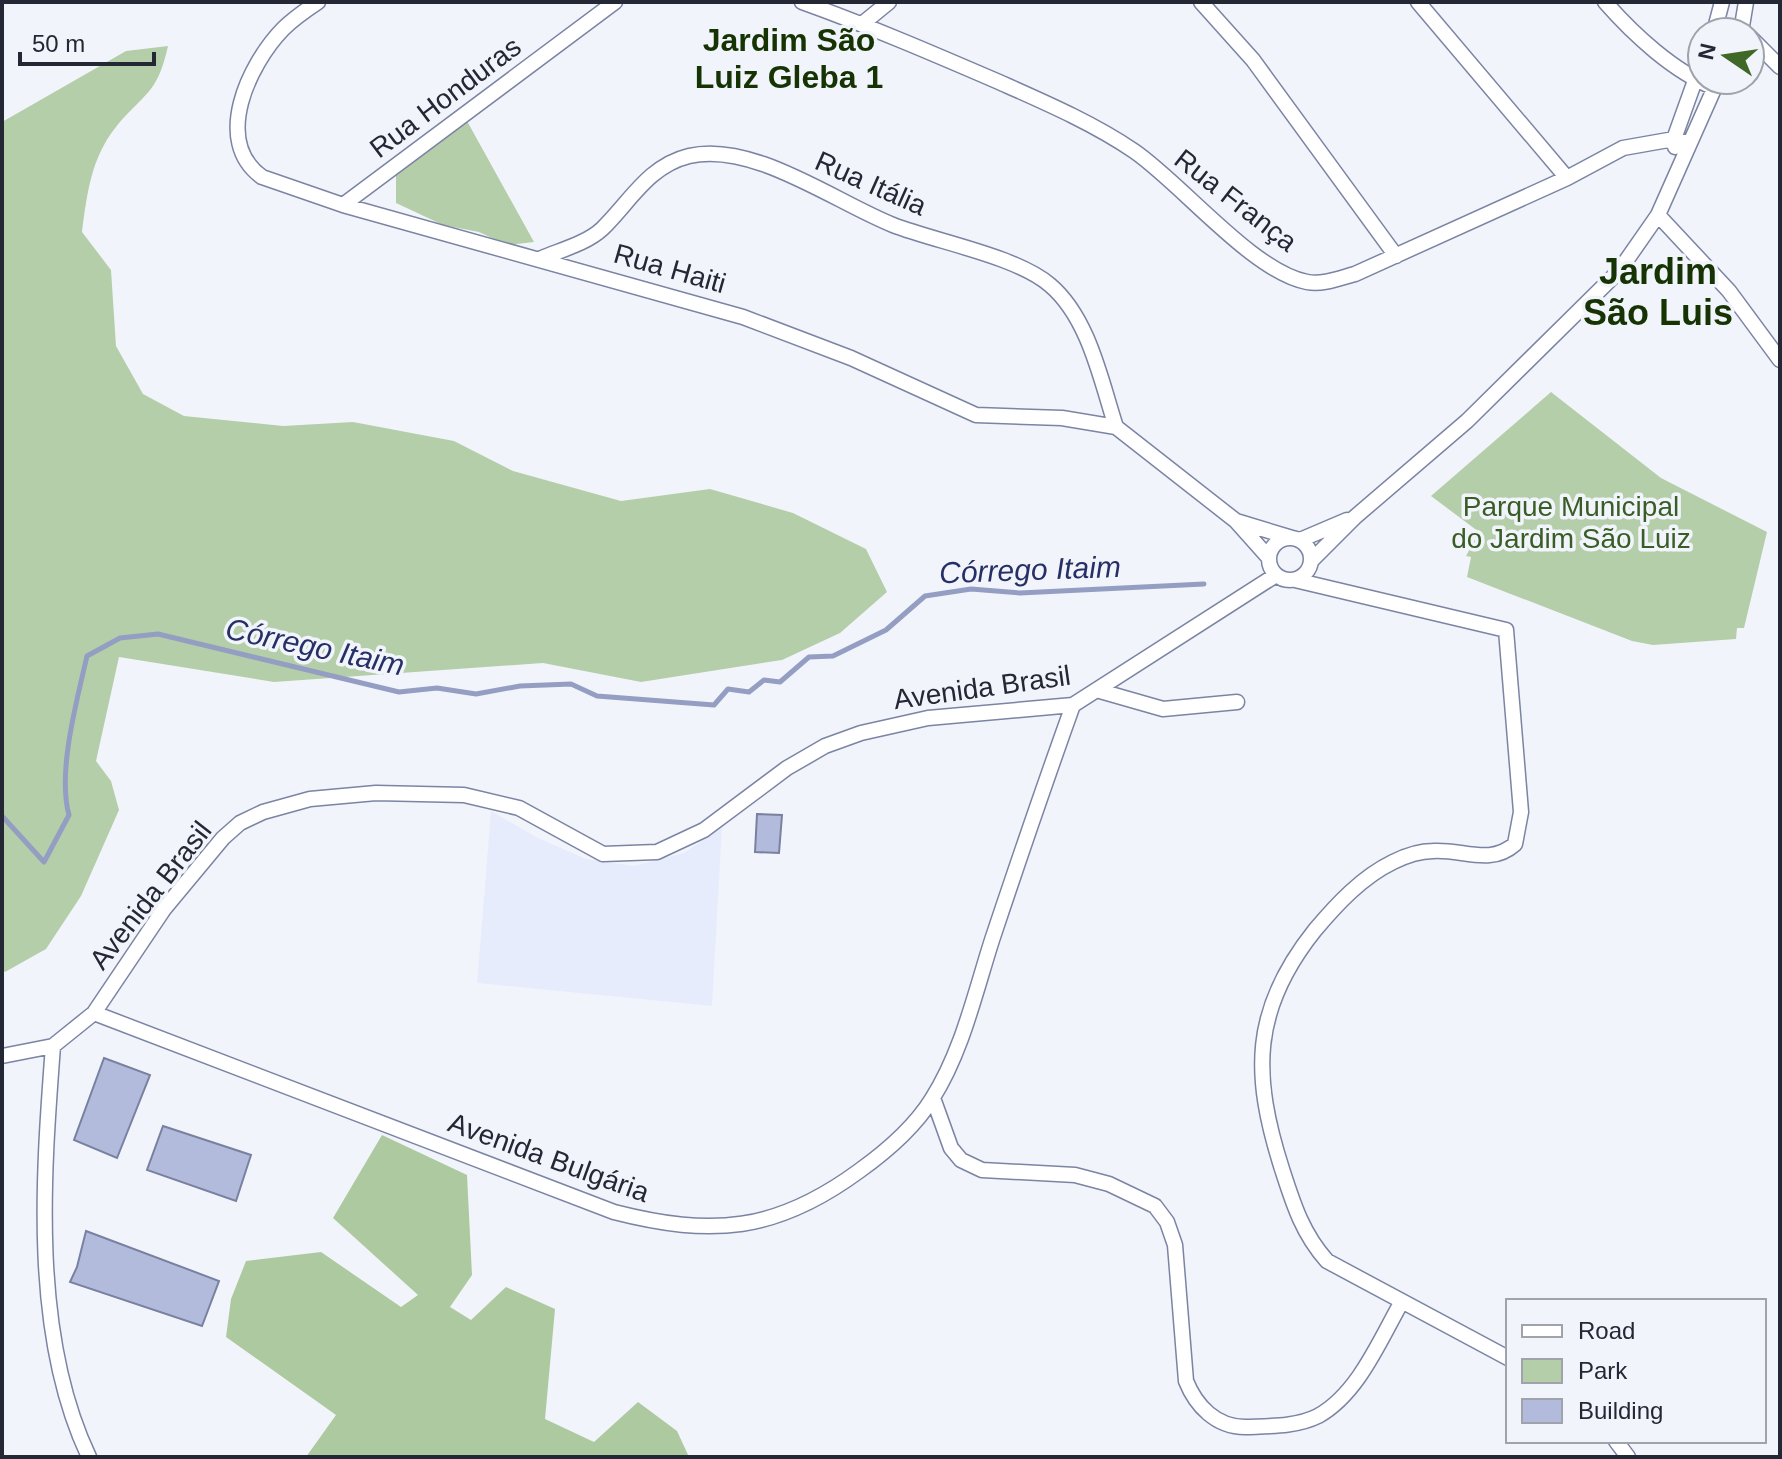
<svg xmlns="http://www.w3.org/2000/svg" width="1782" height="1459" font-family="Helvetica,sans-serif">
<rect width="100%" height="100%" fill="#f2f4fb"/>
<path fill="#e7ecfd" d="M 491,811 L 538,838 L 586,859 L 634,866 L 684,853 L 722,827 L 712,1006 L 477,983 Z"/>
<path fill="#b5ceaa" d="M 168,46 C 157,95 145,92 116,127 C 91,158 87,194 82,232 L 111,270 L 116,346 L 143,394 L 184,416 L 283,426 L 353,422 L 454,441 L 513,471 L 621,501 L 710,489 L 793,513 L 866,549 L 887,592 L 840,633 L 782,660 L 641,682 L 543,663 L 274,682 L 119,657 L 96,761 L 111,781 L 119,810 L 81,896 L 46,949 L 5,972 L 2,969 L 2,122 L 126,51 Z
M 467,121 L 534,242 L 507,245 L 479,232 L 443,225 L 396,203 L 396,169 Z
M 1551,392 L 1661,478 L 1767,532 L 1744,628 L 1737,628 L 1736,639 L 1653,645 L 1632,641 L 1467,577 L 1471,557 L 1466,556 L 1479,532 L 1431,496 Z"/>
<path fill="#adc99f" d="M 382,1135 L 467,1175 L 472,1275 L 450,1307 L 471,1320 L 506,1287 L 555,1309 L 545,1419 L 594,1442 L 638,1402 L 677,1431 L 689,1457 L 306,1457 L 336,1415 L 226,1337 L 231,1299 L 246,1261 L 321,1252 L 401,1307 L 418,1295 L 333,1218 Z"/>
<g fill="none" stroke-linecap="round" stroke-linejoin="round">
<path stroke="#939ec2" stroke-width="5" d="M 2,816 L 44,862 L 69,815 C 57,772 77,700 87,656 L 120,638 L 158,634 L 399,692 L 437,688 L 476,694 L 520,686 L 571,684 L 597,696 L 714,705 L 728,689 L 749,692 L 764,680 L 780,682 L 809,657 L 833,656 L 886,630 L 925,596 L 971,589 L 1020,593 L 1204,584"/>
</g>
<path fill="#b2bbdc" stroke="#7881a0" stroke-width="2" d="M 757,814 L 782,815 L 779,853 L 755,852 Z
M 104,1058 L 150,1075 L 117,1158 L 74,1140 Z
M 163,1126 L 251,1155 L 236,1201 L 147,1170 Z
M 86,1231 L 219,1281 L 202,1326 L 70,1282 L 77,1267 Z"/>
<g fill="none" stroke-linecap="round" stroke-linejoin="round">
<g stroke="#7b84a3" stroke-width="17">
<path id="street" d="M 318,2 C 306,10 293,19 283,29 C 249,64 212,141 262,177 L 343,205 L 743,317 L 851,358 L 976,415 L 1062,418 L 1116,427 L 1236,521 L 1269,558
M 802,2 C 869,26 934,54 999,82 C 1044,102 1093,123 1134,151 C 1181,183 1253,272 1307,282 C 1323,285 1340,278 1355,274 L 1567,178 L 1623,148 L 1674,139 L 1690,143
M 1201,2 L 1253,60 L 1396,256
M 1418,2 L 1567,178
M 1605,2 C 1633,34 1674,72 1713,87
M 862,24 L 889,2
M 1714,32 L 1722,2
M 1741,32 L 1746,2
M 1750,37 L 1780,67
M 1675,147 L 1674,139 L 1702,61
M 343,205 L 615,2
M 1658,215 L 1729,291 L 1780,360
M 542,258 C 561,250 587,243 602,229 C 630,202 648,166 689,156 C 753,141 835,202 893,225 C 937,242 1016,256 1050,285 C 1089,318 1101,381 1116,427
M 1236,521 L 1292,538
M1269 559a21 21 0 1 1 42 0a21 21 0 1 1-42 0Z
M 1300,540 L 1347,520
M 1311,561 L 1355,517 L 1467,421 L 1619,271 L 1658,215 L 1718,80
M 1295,580 L 1506,630 L 1521,812 L 1515,844 C 1490,866 1463,849 1433,851 C 1420,851 1405,856 1393,862 C 1362,877 1337,904 1315,930 C 1251,1010 1252,1075 1282,1169 C 1293,1203 1302,1233 1327,1261 L 1508,1358
M 1100,691 L 1163,709 L 1237,702
M 94,1013 L 614,1212 C 712,1237 776,1232 859,1171 C 887,1151 914,1128 932,1099 C 962,1052 975,993 992,940 C 1018,862 1045,783 1073,705
M 53,1046 C 43,1177 31,1335 89,1457
M 2,1056 L 53,1046 L 94,1013 L 164,909 L 223,838 L 240,823 L 263,812 L 310,799 L 376,793 L 464,795 L 519,808 L 603,854 L 657,852 L 704,830 L 787,768 L 825,746 L 861,733 L 928,718 L 1073,705 L 1276,575
M 933,1098 L 951,1148 L 961,1160 L 982,1170 L 1075,1175 L 1109,1184 L 1155,1206 L 1167,1222 L 1175,1245 L 1186,1381 C 1196,1406 1216,1427 1245,1427 C 1269,1426 1296,1427 1318,1416 C 1358,1394 1380,1340 1401,1303
M 1616,1441 L 1628,1457"/>
</g>
<use href="#street" stroke="#fff" stroke-width="14"/>
</g>
<g text-anchor="middle" stroke-width="7" stroke-linejoin="round" paint-order="stroke">
<g font-size="28" fill="#242835" stroke="#f2f4fb">
<text transform="translate(445 97) rotate(-37)" y="10">Rua Honduras</text>
<text transform="translate(871 183) rotate(24)" y="10">Rua Itália</text>
<text transform="translate(1236 200) rotate(38)" y="10">Rua França</text>
<text transform="translate(670 268) rotate(16)" y="10">Rua Haiti</text>
<text transform="translate(982 687) rotate(-8)" y="10">Avenida Brasil</text>
<text transform="translate(150 895) rotate(-52)" y="10">Avenida Brasil</text>
<text transform="translate(549 1157) rotate(20)" y="10">Avenida Bulgária</text>
</g>
<g font-size="28" fill="#395e25" stroke="#f2f4fb">
<text x="1571" y="516">Parque Municipal<tspan x="1571" dy="32">do Jardim São Luiz</tspan></text>
</g>
<g font-size="30" font-style="italic" fill="#263066" stroke="#f2f4fb">
<text transform="translate(1030 570) rotate(-2)" y="10">Córrego Itaim</text>
<text transform="translate(315 647) rotate(12)" y="10">Córrego Itaim</text>
</g>
<g font-size="32" font-weight="bold" fill="#163303" stroke="#f2f4fb">
<text x="789" y="51">Jardim São<tspan x="789" dy="37">Luiz Gleba 1</tspan></text>
</g>
<g font-size="36" font-weight="bold" fill="#163303" stroke="#f2f4fb">
<text x="1658" y="284">Jardim<tspan x="1658" dy="41">São Luis</tspan></text>
</g>
</g>
<rect width="1782" height="1459" fill="none" stroke="#242835" stroke-width="8"/>
<rect x="1506" y="1299" width="260" height="144" fill="#f2f4fb" stroke="#a0a2ac" stroke-width="2"/>
<rect x="1522" y="1325" width="40" height="12" fill="#ffffff" stroke="#a0a2ac" stroke-width="2"/>
<text x="1578" y="1339" font-size="24" fill="#242835">Road</text>
<rect x="1522" y="1359" width="40" height="24" fill="#b5ceaa" stroke="#a0a2ac" stroke-width="2"/>
<text x="1578" y="1379" font-size="24" fill="#242835">Park</text>
<rect x="1522" y="1399" width="40" height="24" fill="#b2bbdc" stroke="#a0a2ac" stroke-width="2"/>
<text x="1578" y="1419" font-size="24" fill="#242835">Building</text>
<g transform="translate(1726 56) rotate(283)"><circle r="38" fill="#f2f4fb" stroke="#a0a2ac" stroke-width="2"/>
<path d="M0-6L14 30L0 20L-14 30Z" fill="#3f6926"/>
<text y="-12" font-size="22" font-weight="bold" text-anchor="middle" fill="#242835">N</text>
</g>
<path d="M20 52v12h134v-12" fill="none" stroke="#242835" stroke-width="4"/>
<text x="32" y="52" font-size="24" fill="#242835" stroke="#f2f4fb" stroke-width="6" paint-order="stroke">50 m</text>
</svg>
